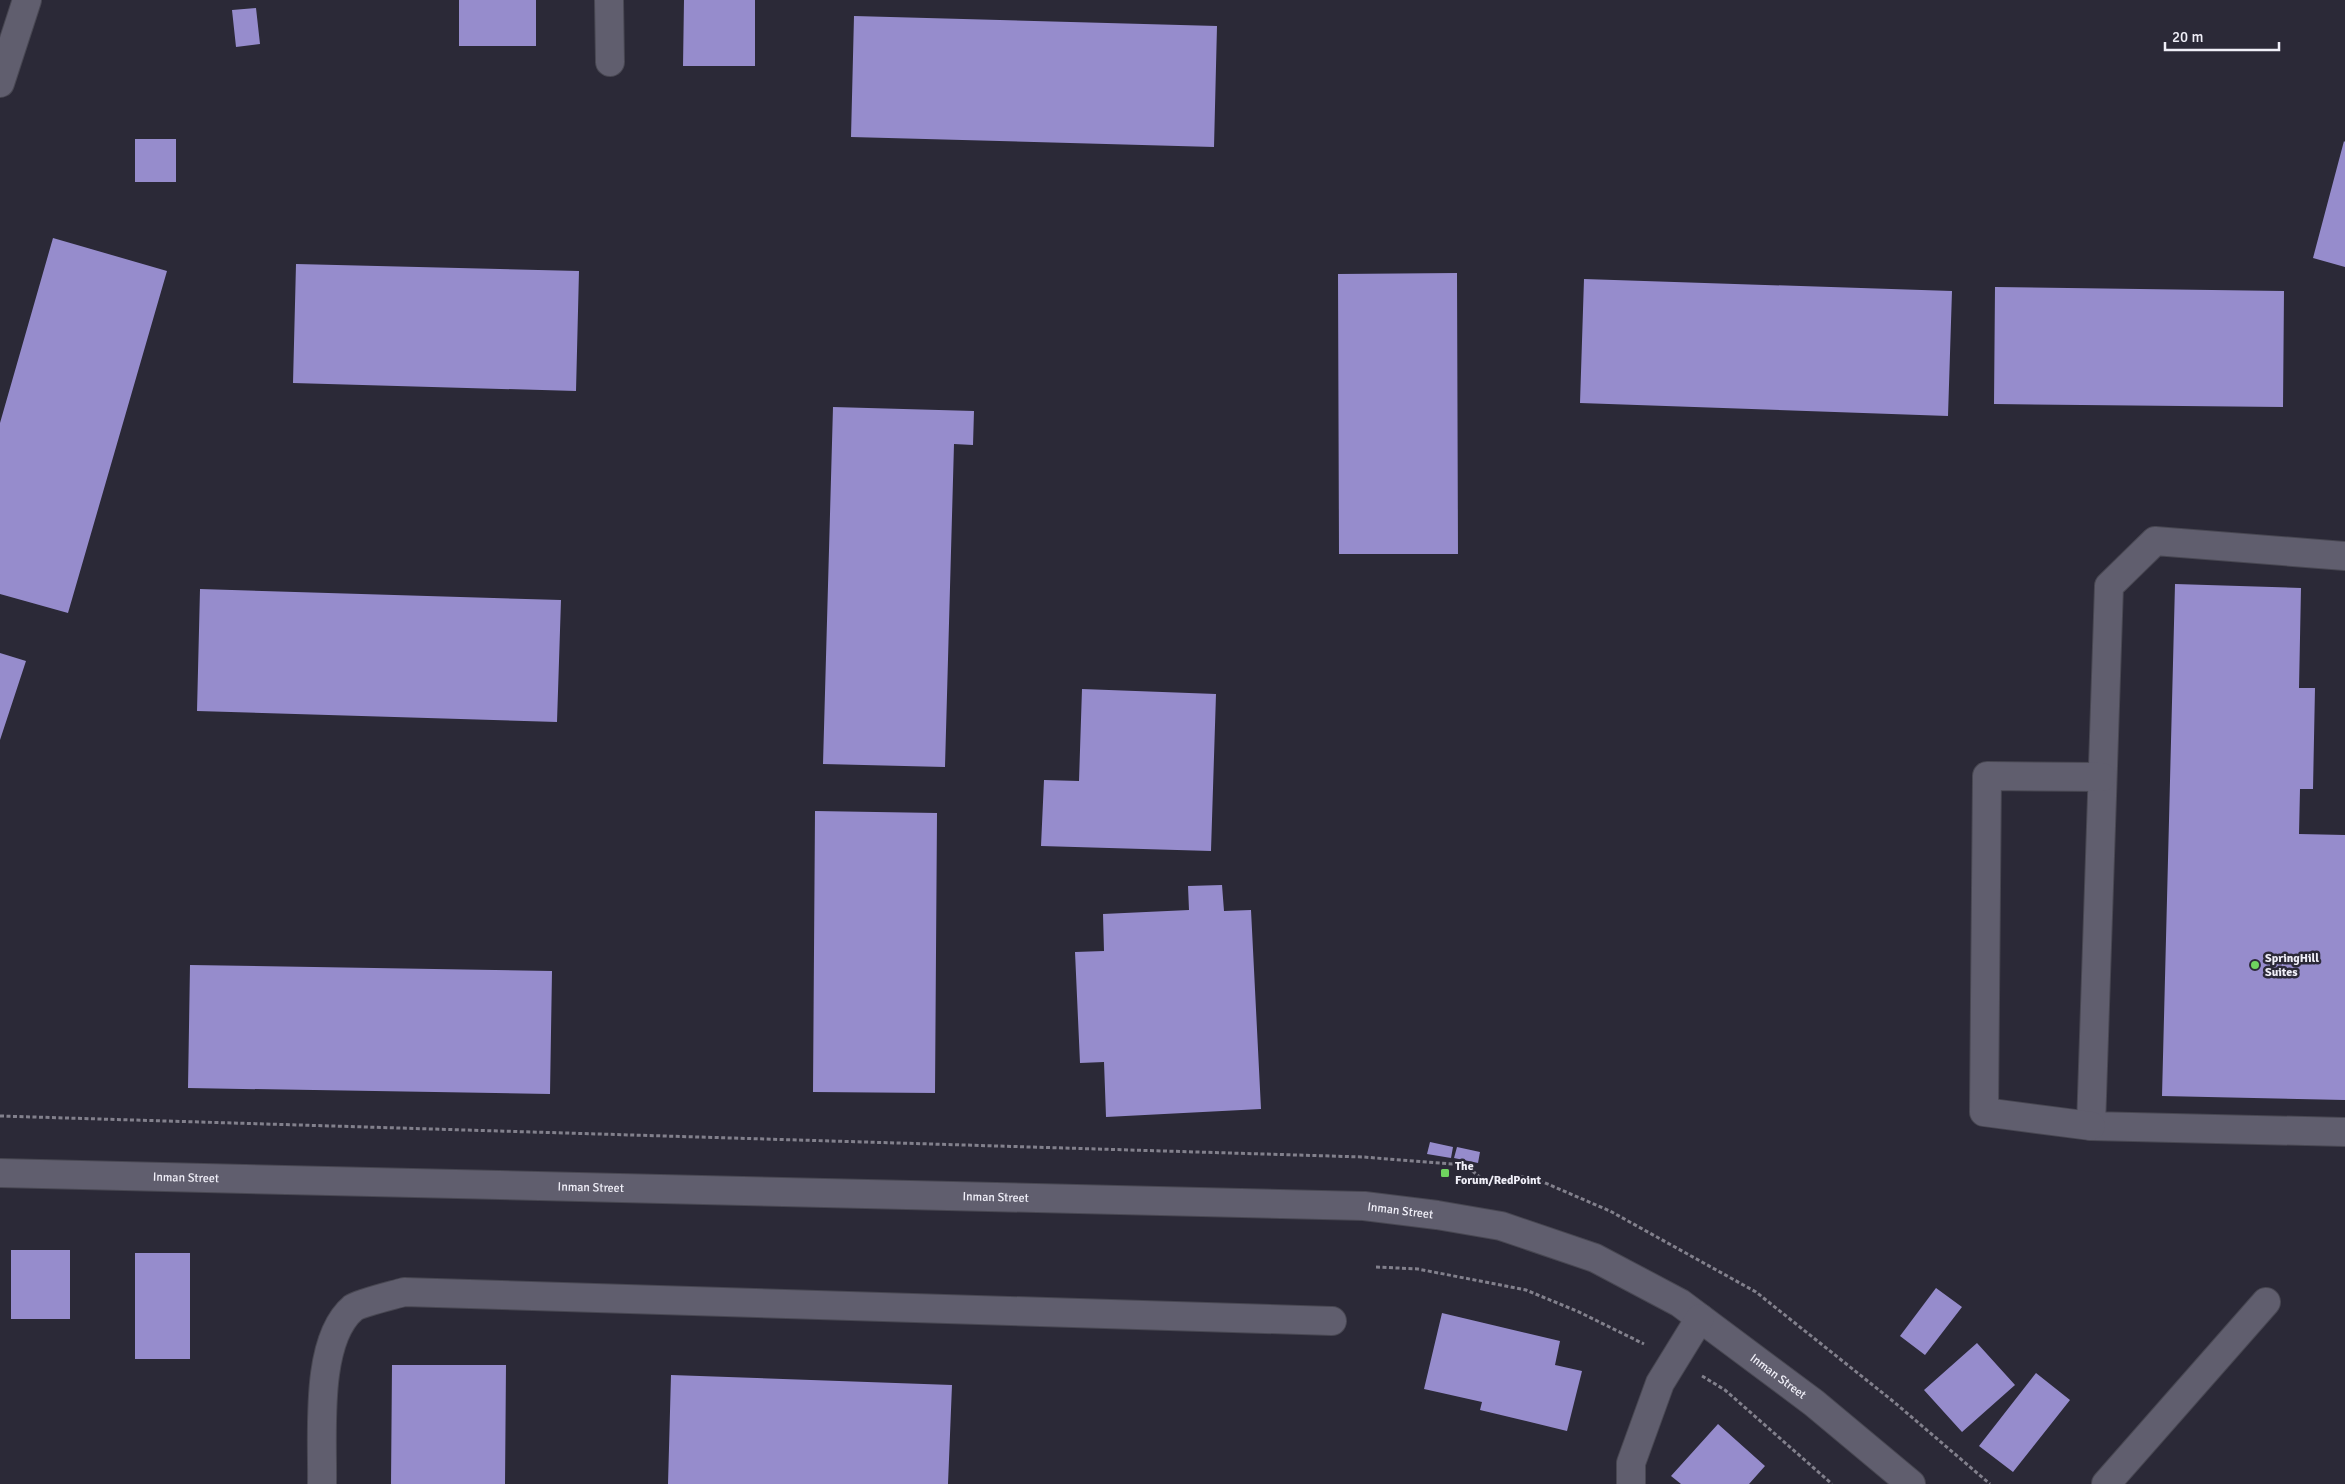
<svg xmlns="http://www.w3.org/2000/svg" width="2345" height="1484" font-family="Signika,sans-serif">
<rect width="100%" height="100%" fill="#2b2937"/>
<path fill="#968ccc" d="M 459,0 L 536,0 L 536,46 L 459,46 Z
M 684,0 L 755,0 L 755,66 L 683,66 Z
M 256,8 L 260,44 L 236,47 L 232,10 Z
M 854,16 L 1217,26 L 1214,147 L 851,137 Z
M 135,139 L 176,139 L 176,182 L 135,182 Z
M 2344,141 L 2345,142 L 2345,267 L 2313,258 Z
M 53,238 L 167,271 L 68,613 L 0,594 L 0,423 Z
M 296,264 L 579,271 L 576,391 L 293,383 Z
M 1457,273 L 1458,554 L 1339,554 L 1338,274 Z
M 1584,279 L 1952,291 L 1948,416 L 1580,403 Z
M 1995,287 L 2284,291 L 2283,407 L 1994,404 Z
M 833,407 L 974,411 L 973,445 L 954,444 L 945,767 L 823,764 Z
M 2175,584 L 2301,588 L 2299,688 L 2315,688 L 2313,789 L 2300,789 L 2299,834 L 2345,835 L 2345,1100 L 2162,1096 Z
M 200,589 L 561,600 L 557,722 L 197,711 Z
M 0,653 L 26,661 L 0,740 Z
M 1082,689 L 1216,694 L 1211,851 L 1041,846 L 1044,780 L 1079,781 Z
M 815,811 L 937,813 L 935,1093 L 813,1092 Z
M 1222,885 L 1224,911 L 1251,910 L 1261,1109 L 1106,1117 L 1104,1062 L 1080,1063 L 1075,952 L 1104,951 L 1103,914 L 1189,910 L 1188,886 Z
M 190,965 L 552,971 L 550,1094 L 188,1088 Z
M 1430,1142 L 1453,1147 L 1451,1158 L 1427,1154 Z
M 1457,1147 L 1480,1152 L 1478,1163 L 1454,1158 Z
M 11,1250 L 70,1250 L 70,1319 L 11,1319 Z
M 135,1253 L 190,1253 L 190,1359 L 135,1359 Z
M 1936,1288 L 1962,1307 L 1925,1355 L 1900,1336 Z
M 1442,1313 L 1560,1341 L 1555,1365 L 1582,1371 L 1567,1431 L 1480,1410 L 1482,1402 L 1424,1389 Z
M 1977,1343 L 2015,1385 L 1962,1432 L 1924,1390 Z
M 392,1365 L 506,1365 L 505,1484 L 391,1484 Z
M 2036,1373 L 2070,1400 L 2013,1472 L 1979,1446 Z
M 671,1375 L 952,1385 L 948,1484 L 668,1484 Z
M 1718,1424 L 1765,1466 L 1749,1484 L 1681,1484 L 1671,1476 Z"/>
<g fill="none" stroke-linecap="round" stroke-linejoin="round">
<g stroke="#484752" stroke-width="30">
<g id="minor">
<path d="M 609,0 L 610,62"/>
<path d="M 0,83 L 27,0"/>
<path d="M 2345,556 L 2155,541 L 2109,586 L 2091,1126 L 2345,1132"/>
<path d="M 2091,1126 L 1984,1112 L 1987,776 L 2102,777"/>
<path id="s1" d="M 0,1173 L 1364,1206 L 1437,1215 L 1501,1226 L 1595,1258 L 1680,1303 L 1814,1403 L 1911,1484"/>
<path d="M 322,1484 C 323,1436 314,1341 353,1308 C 360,1303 394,1295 404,1292 L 1332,1321"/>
<path d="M 1631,1484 L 1631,1463 L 1660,1383 L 1700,1318"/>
<path d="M 2106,1484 L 2266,1302"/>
</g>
</g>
<path stroke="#82808c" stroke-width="3" stroke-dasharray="4 2.5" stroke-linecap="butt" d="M 0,1116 L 1363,1157 L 1465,1165 L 1486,1182 L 1519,1176 L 1536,1179 L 1610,1211 L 1756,1292 L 1894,1402 L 1990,1484
M 1376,1267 L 1418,1269 L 1526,1290 L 1579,1312 L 1644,1344
M 1702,1376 L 1725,1390 L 1832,1484"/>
<use href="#minor" stroke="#605e6e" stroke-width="28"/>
</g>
<g fill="#6fd35f" stroke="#2b2937" stroke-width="2">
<circle cx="2255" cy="965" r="5"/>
<rect x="1440" y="1168" width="10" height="10" rx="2.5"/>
</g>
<g text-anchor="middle" stroke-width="5" stroke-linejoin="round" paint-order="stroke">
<g font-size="12" font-weight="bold" fill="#f0eff8" stroke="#2b2937" text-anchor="start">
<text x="2265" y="962">SpringHill<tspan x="2265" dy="14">Suites</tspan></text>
<text x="1455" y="1170">The<tspan x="1455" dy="14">Forum/RedPoint</tspan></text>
</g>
<g font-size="12" fill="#f0eff8" stroke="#2b2937">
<text dy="4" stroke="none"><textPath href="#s1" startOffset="186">Inman Street</textPath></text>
<text dy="4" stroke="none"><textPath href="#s1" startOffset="591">Inman Street</textPath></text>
<text dy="4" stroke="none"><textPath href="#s1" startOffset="996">Inman Street</textPath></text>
<text dy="4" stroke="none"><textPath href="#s1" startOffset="1401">Inman Street</textPath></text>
<text dy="4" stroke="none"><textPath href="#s1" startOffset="1821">Inman Street</textPath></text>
</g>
</g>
<path d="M2165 42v8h114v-8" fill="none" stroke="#f0eff8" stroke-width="2.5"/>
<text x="2172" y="42" font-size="15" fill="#f0eff8" stroke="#2b2937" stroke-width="4" paint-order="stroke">20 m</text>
</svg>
